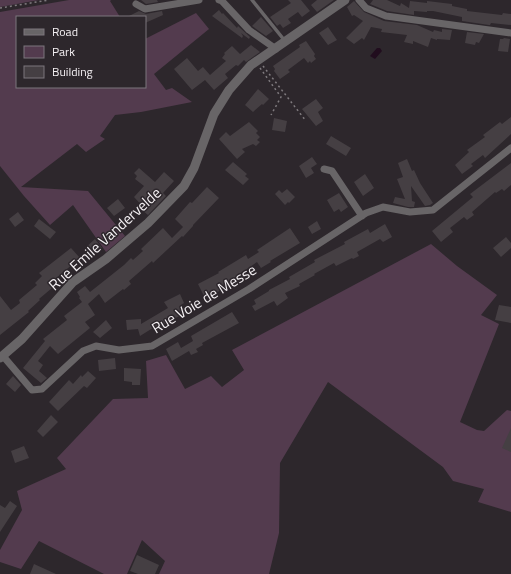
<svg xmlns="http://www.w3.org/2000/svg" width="511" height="574" font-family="'Titillium Web',sans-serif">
<rect width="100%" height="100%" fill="#2d272c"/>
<path fill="#533b4e" d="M 0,0 L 39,0 L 0,7 Z
M 69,0 L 111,0 L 110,1 L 120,17 L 17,17 L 17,87 L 145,87 L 145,39 L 196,13 L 209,29 L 154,74 L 166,90 L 172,88 L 192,102 L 141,112 L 115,115 L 100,136 L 105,139 L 86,152 L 77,144 L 21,187 L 88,191 L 125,236 L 106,252 L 73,205 L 50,225 L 24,196 L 0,166 L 0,12 Z
M 431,244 L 457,266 L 497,295 L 481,315 L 499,324 L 460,422 L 477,430 L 484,431 L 507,410 L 511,411 L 511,512 L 478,502 L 484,489 L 453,481 L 443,467 L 328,382 L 280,463 L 279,533 L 269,574 L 159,574 L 165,561 L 142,540 L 127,574 L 104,574 L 39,541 L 21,569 L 0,562 L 0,550 L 22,510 L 17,491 L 66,469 L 57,458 L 113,399 L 148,398 L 146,361 L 166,355 L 185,389 L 211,376 L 222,387 L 244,370 L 232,350 Z"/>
<path fill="#210d1e" d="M 377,48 L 380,48 L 382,51 L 375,59 L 370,56 Z"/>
<path fill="#453f43" d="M 141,0 L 157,0 L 158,2 L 146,4 Z
M 288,0 L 301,0 L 310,11 L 302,17 L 298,12 L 288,19 L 291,23 L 283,28 L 280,24 L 277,26 L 270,17 L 291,3 Z
M 317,0 L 334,0 L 317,12 L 311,5 Z
M 373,0 L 387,0 L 400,6 L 401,3 L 409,8 L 410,1 L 427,3 L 427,1 L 452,4 L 452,6 L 467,9 L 467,11 L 502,15 L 503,13 L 511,14 L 511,25 L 491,23 L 490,25 L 489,25 L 462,21 L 462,17 L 433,11 L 427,11 L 427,12 L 414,11 L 414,15 L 387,11 L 370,4 Z
M 354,1 L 364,12 L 384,21 L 417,25 L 433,32 L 434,30 L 442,32 L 442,29 L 452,30 L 450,40 L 437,39 L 437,40 L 431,38 L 428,47 L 413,41 L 413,44 L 404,42 L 407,35 L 381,32 L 382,29 L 371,27 L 364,40 L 362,38 L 354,44 L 346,38 L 363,21 L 354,15 L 352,16 L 347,7 Z
M 219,10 L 222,14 L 223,13 L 237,28 L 238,26 L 250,37 L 249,39 L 241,33 L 243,36 L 242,38 L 212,16 Z
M 139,11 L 146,14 L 162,11 L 163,15 L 145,23 L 145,17 L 127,17 Z
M 261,17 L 273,31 L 266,36 L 252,26 Z
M 328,27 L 337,40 L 328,45 L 319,33 Z
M 467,32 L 484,34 L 479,43 L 476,42 L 475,45 L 465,43 Z
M 504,38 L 510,39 L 508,52 L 498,51 L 500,39 L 503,39 Z
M 306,41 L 315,54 L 314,56 L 316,59 L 311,63 L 310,61 L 308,63 L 304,58 L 288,70 L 290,72 L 280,79 L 274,71 L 275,69 L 273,66 L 300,47 L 299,45 Z
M 251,45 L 260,52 L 246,62 L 244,60 L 238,66 L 236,65 L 225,74 L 228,78 L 214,90 L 205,80 L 192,90 L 174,69 L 187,58 L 198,71 L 203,67 L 210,75 L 226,61 L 222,58 L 225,54 L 224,53 L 232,46 L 240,54 Z
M 258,89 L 269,99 L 263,105 L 262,104 L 253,112 L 245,105 Z
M 316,99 L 323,108 L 318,112 L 323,121 L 316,126 L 302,109 Z
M 511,117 L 511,134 L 485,158 L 483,155 L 471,164 L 473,166 L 462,174 L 455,165 L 469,152 L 467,150 L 485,137 L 483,135 L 500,122 L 502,124 Z
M 274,118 L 287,121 L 285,132 L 272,130 Z
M 249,122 L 258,131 L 256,133 L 260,137 L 257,140 L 260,142 L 256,146 L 253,144 L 242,149 L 245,152 L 237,159 L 219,139 L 226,132 L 230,136 Z
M 331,136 L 351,148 L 346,156 L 326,144 Z
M 312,157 L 317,164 L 311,168 L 314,173 L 306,178 L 299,166 Z
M 407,159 L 412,171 L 414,170 L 420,183 L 433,203 L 430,205 L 425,206 L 411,186 L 412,201 L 415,202 L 414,207 L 408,207 L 393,203 L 395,197 L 405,199 L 397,179 L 403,177 L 398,163 Z
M 233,162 L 247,174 L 245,176 L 249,179 L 243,185 L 225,170 Z
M 511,163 L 511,185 L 504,191 L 502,189 L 496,193 L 495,192 L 472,212 L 474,215 L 467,220 L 464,217 L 450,228 L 453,232 L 441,242 L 432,231 L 473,197 L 470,194 Z
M 139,168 L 155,182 L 164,172 L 174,181 L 163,193 L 166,196 L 148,215 L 142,210 L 144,208 L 134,197 L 144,186 L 135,179 L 137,176 L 134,173 Z
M 365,174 L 374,188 L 363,196 L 354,182 Z
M 207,187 L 219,198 L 193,225 L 193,226 L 183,237 L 182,236 L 153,263 L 152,261 L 129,281 L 131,284 L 124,290 L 123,289 L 105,303 L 99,294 L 88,304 L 95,315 L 85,322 L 90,328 L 58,354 L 50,346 L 38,361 L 43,365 L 39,371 L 47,378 L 41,383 L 23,368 L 45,341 L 43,339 L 67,320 L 64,316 L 82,302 L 79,298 L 80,297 L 77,292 L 85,286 L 90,292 L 124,265 L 131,258 L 133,260 L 143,251 L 141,249 L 163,228 L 172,238 L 183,227 L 175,219 L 190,202 L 192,203 Z
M 287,189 L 295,197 L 289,203 L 288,202 L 285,205 L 275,194 L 279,190 L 282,193 Z
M 339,193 L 348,207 L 341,212 L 339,209 L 334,212 L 327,200 Z
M 118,199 L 125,208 L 114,216 L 107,208 Z
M 18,212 L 24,220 L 15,227 L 9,219 Z
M 39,219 L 56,232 L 50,239 L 34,226 Z
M 317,221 L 321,229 L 312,234 L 308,227 Z
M 385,224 L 392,237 L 383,242 L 380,239 L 357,252 L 359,256 L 353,259 L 352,258 L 336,266 L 334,263 L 314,274 L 315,275 L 299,284 L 300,286 L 285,293 L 288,298 L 277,306 L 274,301 L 255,311 L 252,306 L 256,304 L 254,300 L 269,291 L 269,290 L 290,279 L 289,277 L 315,262 L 314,260 L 345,244 L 344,242 L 368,229 L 370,233 Z
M 290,228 L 300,243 L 270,261 L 271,262 L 261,268 L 257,262 L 238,275 L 241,280 L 234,284 L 232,281 L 220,288 L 221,290 L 211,296 L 209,293 L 204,296 L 198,284 L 219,273 L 218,272 L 246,255 L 248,259 L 259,252 L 257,250 Z
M 506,237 L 511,243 L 511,248 L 501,257 L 493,248 Z
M 95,239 L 102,248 L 92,256 L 85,248 Z
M 71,248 L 80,258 L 49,284 L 52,288 L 39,299 L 40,300 L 28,311 L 29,312 L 0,335 L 0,296 L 11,310 L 20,303 L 19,300 L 37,285 L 35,283 L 42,276 L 39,273 Z
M 180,294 L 184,303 L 181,305 L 185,313 L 157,328 L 156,326 L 140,336 L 138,329 L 127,330 L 126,320 L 141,319 L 141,324 L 168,308 L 164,302 Z
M 499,305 L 511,307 L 511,323 L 495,320 Z
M 232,312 L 239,323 L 202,343 L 203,345 L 196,349 L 198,352 L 191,355 L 189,351 L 172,361 L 166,349 L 178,342 L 181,348 L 193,341 L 191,336 Z
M 106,320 L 112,328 L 100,338 L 93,332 Z
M 115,358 L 116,369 L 99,371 L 98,360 Z
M 124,368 L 141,369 L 140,385 L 132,385 L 132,382 L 124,381 Z
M 88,371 L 96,378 L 87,388 L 84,386 L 58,411 L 49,402 L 69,380 L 73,384 L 81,375 L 82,377 Z
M 13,376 L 21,385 L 15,392 L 6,384 Z
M 51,415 L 58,422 L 43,437 L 37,431 Z
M 511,428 L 511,452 L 502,448 Z
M 24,446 L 29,458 L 15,463 L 11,451 Z
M 10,501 L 17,506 L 0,532 L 0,505 L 5,508 Z
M 137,555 L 159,565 L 155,574 L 138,574 L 130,571 Z
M 34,564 L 56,574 L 30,574 Z"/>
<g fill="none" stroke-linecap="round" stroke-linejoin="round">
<path stroke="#7f7a7e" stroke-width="1.5" stroke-dasharray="2 3" stroke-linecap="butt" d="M 0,8 L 49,0
M 263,66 L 306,121
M 260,68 L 281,97 L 271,115"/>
<path stroke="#686567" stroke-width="3.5" d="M 252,0 L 285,41"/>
<path stroke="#686567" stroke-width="7" d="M 219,0 L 222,1 L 249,30 L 276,49
M 359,0 L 366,8 L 386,16 L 511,33
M 136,4 L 145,9 L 199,0
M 324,169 L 332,171 L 362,216
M 3,356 L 32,390 L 42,389 L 83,351 L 96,346 L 119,350 L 152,346 L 249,289 L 366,213 L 383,207 L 410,212 L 433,210 L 511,148"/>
<path stroke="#686567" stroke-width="9" d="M 0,358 L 22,339 L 73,282 L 106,259 L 148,223 L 184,186 L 194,168 L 214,114 L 229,90 L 251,65 L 345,0"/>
</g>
<g text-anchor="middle" stroke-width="3" stroke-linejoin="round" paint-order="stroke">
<g font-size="15" fill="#f4f0f3" stroke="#2d272c">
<text transform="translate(105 239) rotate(-42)" y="5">Rue Emile Vandervelde</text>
<text transform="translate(204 299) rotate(-31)" y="5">Rue Voie de Messe</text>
</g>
</g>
<rect x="16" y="16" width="130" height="72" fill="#2d272c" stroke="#7d777c"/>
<rect x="24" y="29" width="20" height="6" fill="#686567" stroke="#7d777c"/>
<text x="52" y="36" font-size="12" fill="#f4f0f3">Road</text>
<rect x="24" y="46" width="20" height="12" fill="#533b4e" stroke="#7d777c"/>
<text x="52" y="56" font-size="12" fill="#f4f0f3">Park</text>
<rect x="24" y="66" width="20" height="12" fill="#453f43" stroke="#7d777c"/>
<text x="52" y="76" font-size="12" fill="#f4f0f3">Building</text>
</svg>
